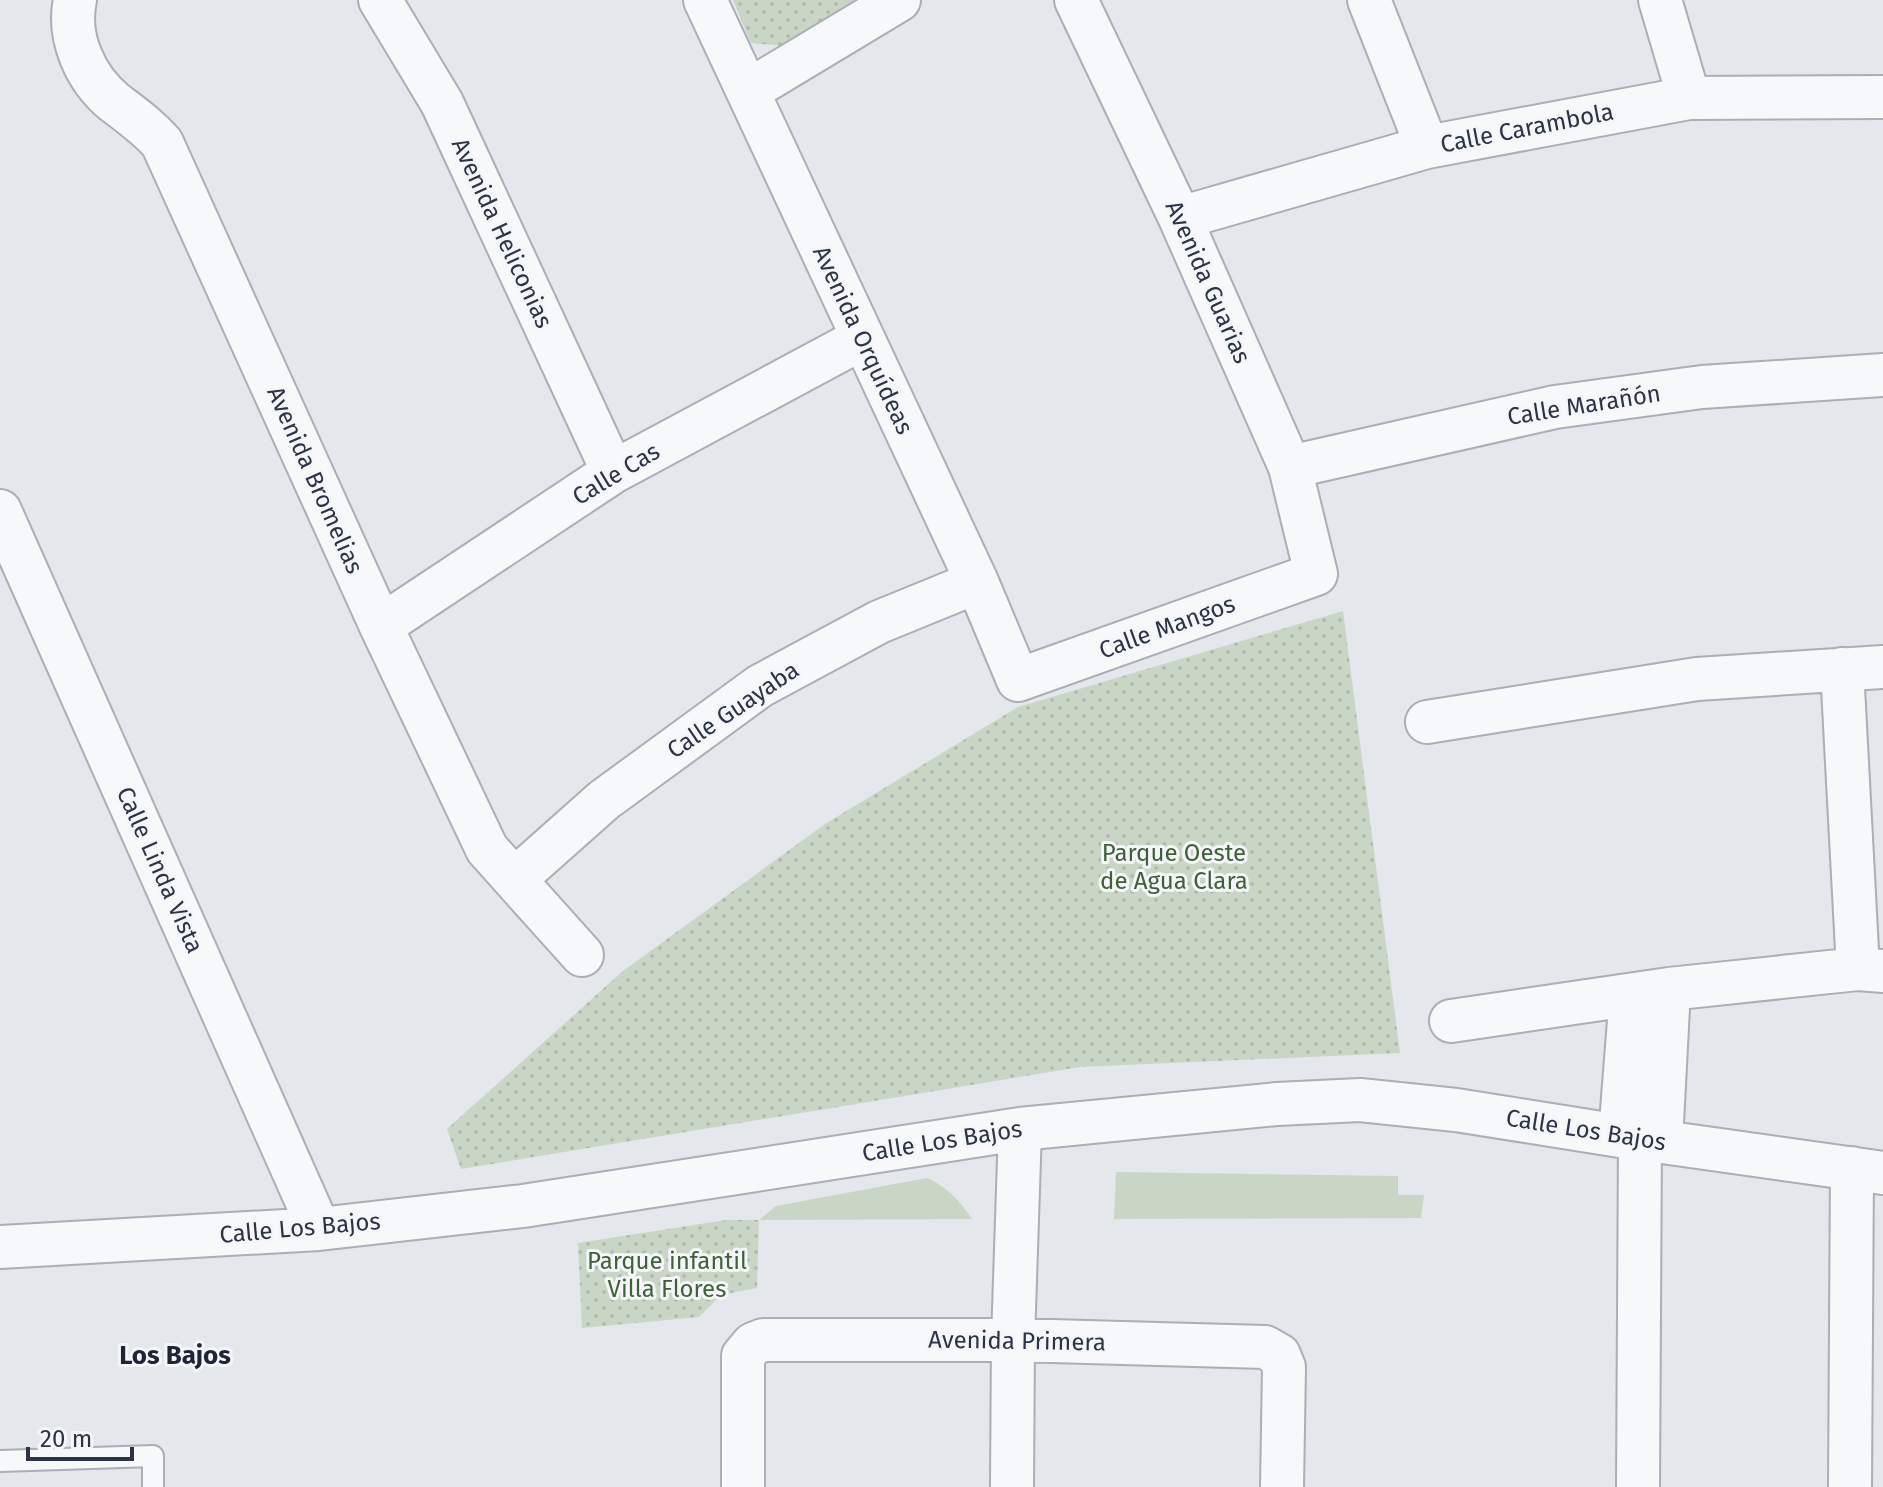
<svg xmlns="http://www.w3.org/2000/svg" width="1883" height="1487" font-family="'Fira Sans',sans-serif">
<defs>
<pattern id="grass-dots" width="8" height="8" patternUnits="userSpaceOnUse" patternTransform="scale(2)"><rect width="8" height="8" fill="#c9d6c5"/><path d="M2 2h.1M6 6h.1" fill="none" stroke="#adb8ab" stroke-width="1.8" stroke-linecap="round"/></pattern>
</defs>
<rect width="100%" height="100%" fill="#e4e7ec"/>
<path fill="url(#grass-dots)" d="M 733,0 L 859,0 L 787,46 L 751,43 Z
M 1343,611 L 1400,1053 L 1080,1067 L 461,1169 L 447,1129 L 623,971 L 825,824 L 1018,707 Z
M 726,1220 L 759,1220 L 757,1288 L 721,1295 L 699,1317 L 582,1328 L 578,1243 Z"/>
<path fill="#c9d6c5" d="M 1116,1172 L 1398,1176 L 1398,1195 L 1424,1195 L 1421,1218 L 1114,1219 Z
M 927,1178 C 946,1186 961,1202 972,1219 L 759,1220 L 776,1206 Z"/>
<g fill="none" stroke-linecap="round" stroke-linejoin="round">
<g stroke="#a9aeb7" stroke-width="24">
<path id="lane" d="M 0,1461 L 153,1456 L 153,1487"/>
</g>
<g stroke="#a9aeb7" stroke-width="46">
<path id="street" d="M 75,0 C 67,37 85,78 114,102 C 131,115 147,126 162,143 L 381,626 L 487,849 L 582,955
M 380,0 L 442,103 L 613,472
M 705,0 L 977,582 L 1018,680 L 1316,574 L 1290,467 L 1180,218 L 1076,0
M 1369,0 L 1427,147
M 1660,0 L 1689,98
M 748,91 L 899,0
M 1180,218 L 1427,147 L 1689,98 L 1883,97
M 1290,467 L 1555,407 L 1702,387 L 1883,375
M 0,511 L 319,1229
M 381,626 L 613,472 L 861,339
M 1842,669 L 1858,969
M 1427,722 L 1697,679 L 1883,667
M 515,879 L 604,800 L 760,686 L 879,622 L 977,582
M 1451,1021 L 1669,989 L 1858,969 L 1883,971
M 1620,1136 L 1631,995
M 1661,1142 L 1669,989
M 0,1247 L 319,1229 L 523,1206 L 1020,1129 L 1277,1104 L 1360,1100 L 1456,1110 L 1620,1136 L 1883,1173
M 743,1487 L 743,1356 L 753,1344 L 763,1340 L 1013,1340 L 1265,1347 L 1279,1355 L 1284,1367 L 1282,1487
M 1012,1487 L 1013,1340 L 1020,1129
M 1638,1487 L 1640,1139
M 1850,1487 L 1852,1168"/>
</g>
<use href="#lane" stroke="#f7f8fa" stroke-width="20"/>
<use href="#street" stroke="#f7f8fa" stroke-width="42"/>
</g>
<g text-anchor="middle" stroke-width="6" stroke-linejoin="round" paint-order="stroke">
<g font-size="24" fill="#2b3445" stroke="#f4f6f9">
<text transform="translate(1527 128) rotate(-11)" y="8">Calle Carambola</text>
<text transform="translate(502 233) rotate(65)" y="8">Avenida Heliconias</text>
<text transform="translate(1208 282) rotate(66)" y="8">Avenida Guarias</text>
<text transform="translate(863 340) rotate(65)" y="8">Avenida Orquídeas</text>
<text transform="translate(1584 405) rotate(-9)" y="8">Calle Marañón</text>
<text transform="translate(616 474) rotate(-31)" y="8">Calle Cas</text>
<text transform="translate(315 480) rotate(66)" y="8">Avenida Bromelias</text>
<text transform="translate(1167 627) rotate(-20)" y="8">Calle Mangos</text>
<text transform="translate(733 710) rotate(-34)" y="8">Calle Guayaba</text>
<text transform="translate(160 870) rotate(66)" y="8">Calle Linda Vista</text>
<text transform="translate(1586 1130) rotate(9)" y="8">Calle Los Bajos</text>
<text transform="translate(942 1141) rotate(-9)" y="8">Calle Los Bajos</text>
<text transform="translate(300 1228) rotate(-5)" y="8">Calle Los Bajos</text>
<text transform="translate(1017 1341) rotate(1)" y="8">Avenida Primera</text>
</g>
<g font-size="24" fill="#3f6138" stroke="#f4f6f9">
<text x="1174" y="861">Parque Oeste<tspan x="1174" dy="28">de Agua Clara</tspan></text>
<text x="667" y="1269">Parque infantil<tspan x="667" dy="28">Villa Flores</tspan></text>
</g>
<g font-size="26" font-weight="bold" fill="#1d2536" stroke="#f4f6f9">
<text x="175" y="1364">Los Bajos</text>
</g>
</g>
<path d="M28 1447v12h104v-12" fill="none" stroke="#2b3445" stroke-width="4"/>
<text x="40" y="1447" font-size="24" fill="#2b3445" stroke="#f4f6f9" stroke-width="6" paint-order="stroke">20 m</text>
</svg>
